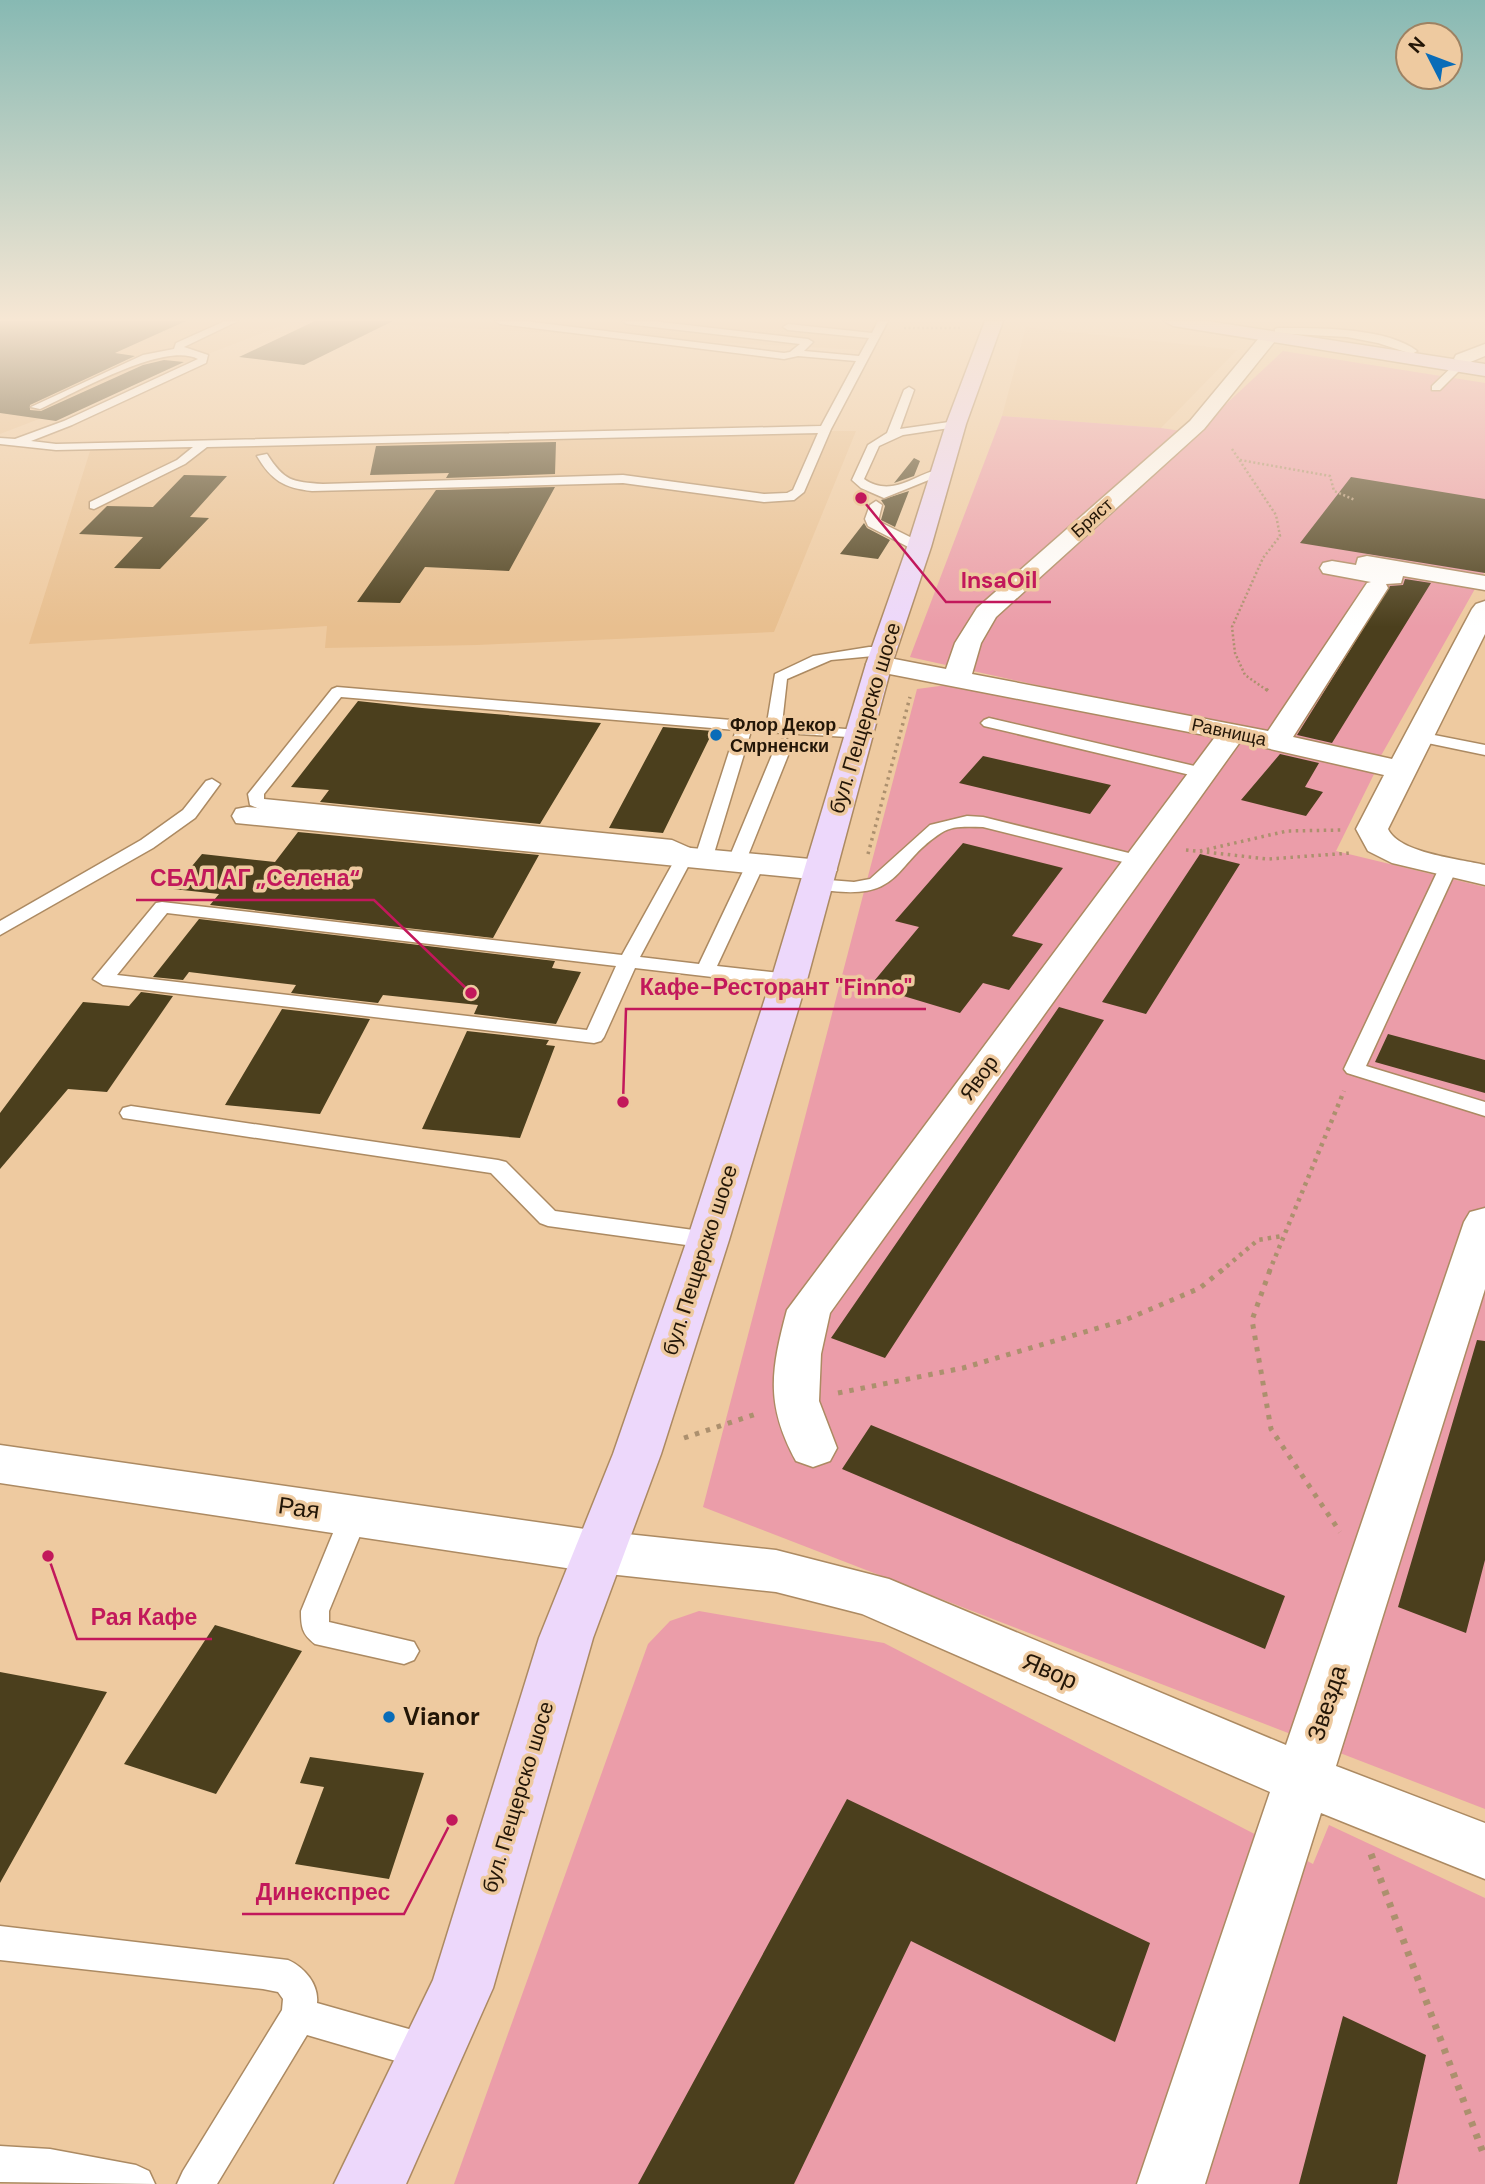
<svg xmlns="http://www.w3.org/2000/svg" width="1485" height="2184" font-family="'DM Sans',sans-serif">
<rect width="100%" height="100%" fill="#eecaa0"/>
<path fill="#e8bf8f" d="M 0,321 L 294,321 L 0,434 Z
M 332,321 L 879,321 L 860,350 Z
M 1026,327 L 1237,350 L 1161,428 L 1002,416 Z
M 800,431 L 856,431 L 774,632 L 477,645 L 325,648 L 327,626 L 29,644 L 91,448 Z"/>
<path fill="#eb9da9" d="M 1283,351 L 1485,383 L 1485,571 L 1378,761 L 910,657 L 1002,416 L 1161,428 L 1195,433 Z
M 955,684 L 1375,772 L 1336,851 L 1485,887 L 1485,1809 L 703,1507 L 917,689 Z
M 699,1611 L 884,1643 L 1313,1864 L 1329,1825 L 1485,1898 L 1485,2184 L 454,2184 L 648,1644 L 670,1621 Z"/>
<path fill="#4b3f1d" d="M 0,321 L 186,321 L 115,353 L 135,356 L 30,405 L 30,410 L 41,411 L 143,365 L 164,360 L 184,362 L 56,421 L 0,413 Z
M 315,321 L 393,321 L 304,365 L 239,357 Z
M 556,442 L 555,474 L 446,478 L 449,473 L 370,475 L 376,446 Z
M 914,458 L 920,461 L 914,476 L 894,483 Z
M 184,475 L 227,476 L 190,517 L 209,518 L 160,569 L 114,568 L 143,537 L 79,534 L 107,506 L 153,507 Z
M 1351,477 L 1485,499 L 1485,573 L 1300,543 Z
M 555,487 L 509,571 L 425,567 L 400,603 L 357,602 L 436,490 Z
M 909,491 L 895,527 L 881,520 L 885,506 L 881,500 Z
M 864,523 L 867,528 L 890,540 L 878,559 L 840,554 Z
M 1405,579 L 1431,583 L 1332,743 L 1297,735 L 1390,586 L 1403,585 Z
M 358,701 L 422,708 L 601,723 L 540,824 L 320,802 L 329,790 L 291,787 Z
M 663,727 L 713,731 L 663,833 L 609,828 Z
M 1280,754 L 1319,763 L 1305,787 L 1323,792 L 1306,816 L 1241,800 Z
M 983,756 L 1111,785 L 1090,814 L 959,783 Z
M 298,832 L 539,855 L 493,938 L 210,905 L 219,894 L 173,889 L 202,854 L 275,862 Z
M 963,843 L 1063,868 L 1012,936 L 1043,944 L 1009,990 L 983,983 L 960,1013 L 870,986 L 919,927 L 895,921 Z
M 1200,854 L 1240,864 L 1146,1014 L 1102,1002 Z
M 199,919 L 555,961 L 552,968 L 581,972 L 556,1024 L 474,1014 L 478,1005 L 383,995 L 378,1003 L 291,993 L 296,985 L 189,972 L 183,980 L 153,977 Z
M 141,992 L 173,996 L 107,1092 L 68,1089 L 0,1169 L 0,1113 L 83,1002 L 129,1006 Z
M 1059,1007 L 1104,1020 L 885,1358 L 831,1338 Z
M 282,1009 L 370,1019 L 320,1114 L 225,1105 Z
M 467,1031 L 549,1040 L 546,1045 L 555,1046 L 520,1138 L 422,1129 Z
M 1388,1034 L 1485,1060 L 1485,1093 L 1375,1062 Z
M 1477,1340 L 1485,1341 L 1485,1560 L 1466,1633 L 1398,1607 Z
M 871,1425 L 1285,1596 L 1265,1649 L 842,1469 Z
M 215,1625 L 302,1651 L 216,1794 L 124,1764 Z
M 0,1672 L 107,1692 L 0,1883 Z
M 310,1757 L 424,1773 L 389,1879 L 295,1864 L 324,1787 L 300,1783 Z
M 847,1799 L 1150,1943 L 1115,2042 L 911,1941 L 794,2184 L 638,2184 Z
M 1343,2016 L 1426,2055 L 1397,2184 L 1299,2184 Z"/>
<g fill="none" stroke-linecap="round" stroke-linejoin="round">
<g stroke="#ac8a62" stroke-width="3">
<path id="lane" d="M 225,321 L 238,321 L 184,347 L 208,355 L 206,363 L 72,425 L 31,441 L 56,444 L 821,426 L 856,361 L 798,356 L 784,359 L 500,324 L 495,321 L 524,321 L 784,353 L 790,352 L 800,344 L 627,324 L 622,321 L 652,321 L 808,339 L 813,342 L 804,351 L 859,356 L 869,338 L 788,330 L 783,327 L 788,324 L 872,333 L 878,321 L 888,321 L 831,429 L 804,492 L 794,500 L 764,502 L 623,483 L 312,491 C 284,488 271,480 257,456 L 267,454 C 284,481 292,482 323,484 L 623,475 L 764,494 L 787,493 L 793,490 L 818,433 L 207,447 L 185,464 L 94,509 L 90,508 L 90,502 L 177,460 L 193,447 L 56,450 L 0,444 L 0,438 L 15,439 L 64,421 L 198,359 C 164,341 75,393 40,409 L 31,407 L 143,355 L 174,349 L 176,343 Z
M 1278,328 C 1316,328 1386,327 1417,351 L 1412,354 L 1378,343 L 1347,337 L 1275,333 L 1275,329 Z
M 1455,364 L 1464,366 L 1440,390 L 1432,390 L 1432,386 Z
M 909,387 L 914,390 L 900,429 L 956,421 L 962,424 L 956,427 L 903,435 L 879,446 L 864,479 C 898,503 928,460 946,473 L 884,498 L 861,488 L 852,480 L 868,445 L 887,433 L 904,390 Z
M 876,501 L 882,505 L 878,521 L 924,544 L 924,550 L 914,550 L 868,526 L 865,519 L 870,505 Z
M 869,647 L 884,647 L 891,651 L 884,655 L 831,660 L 787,679 L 782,724 L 858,730 L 866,735 L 864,738 L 751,731 L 712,860 L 703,865 L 691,861 L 640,957 L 699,964 L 746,865 L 755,860 L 764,865 L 717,966 L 789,974 L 796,976 L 799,980 L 796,984 L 789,986 L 635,968 L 604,1037 L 601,1041 L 594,1043 L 103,985 L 93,979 L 156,903 L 162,902 L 622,955 L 678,854 L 668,850 L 262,810 L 250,805 L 248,794 L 332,689 L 337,687 L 767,723 L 775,674 L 813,656 ZM 341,697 L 736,730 L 697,851 L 672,840 L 264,799 L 264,794 ZM 167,913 L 616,966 L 587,1030 L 117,975 Z
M 989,718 L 1203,768 L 1211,773 L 1203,778 L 984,726 L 981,723 L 984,720 Z
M 1419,732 L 1485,745 L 1485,755 L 1413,740 L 1411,737 L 1413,734 Z
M 785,738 L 793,743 L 745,863 L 742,867 L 730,867 L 727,863 L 777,743 Z
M 212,779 L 220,784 L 195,818 L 153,848 L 0,935 L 0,921 L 141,840 L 183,810 L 206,781 Z
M 967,816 L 983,817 L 1145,857 L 1148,861 L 1139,866 L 983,827 C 968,827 953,825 941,833 C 894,863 903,899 832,891 C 823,890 813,891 807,884 L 816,879 L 854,882 L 870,879 L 930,825 Z
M 1449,861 L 1458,866 L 1366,1066 L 1485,1102 L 1485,1116 L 1347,1073 L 1344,1069 L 1440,866 Z
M 131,1106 L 498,1160 L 506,1162 L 555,1211 L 708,1232 L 716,1234 L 720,1240 L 716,1246 L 708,1248 L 548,1226 L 540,1223 L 491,1173 L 123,1118 L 120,1113 L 123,1108 Z
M 354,1505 L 364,1508 L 368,1516 L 329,1611 L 329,1622 L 414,1642 L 419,1651 L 414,1660 L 404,1664 L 315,1644 C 302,1634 301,1627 301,1611 L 340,1516 L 344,1508 Z
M 0,1926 L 288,1960 C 304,1967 319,1984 317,2003 L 430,2035 L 442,2041 L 448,2053 L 442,2065 L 430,2071 L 307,2035 L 217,2184 L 177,2184 L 183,2171 L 282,2010 L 283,1999 L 278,1992 L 263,1989 L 0,1960 Z
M 0,2146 L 50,2149 L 136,2165 L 149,2171 L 155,2184 L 0,2182 Z"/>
</g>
<g stroke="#ac8a62" stroke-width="3">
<path id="street" d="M 1270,331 L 1279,336 L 1204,429 L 996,617 L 981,643 L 972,674 L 1268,731 L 1367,583 L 1371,582 L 1323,573 L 1320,568 L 1323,563 L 1332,561 L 1356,565 L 1358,558 L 1367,556 L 1485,576 L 1485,590 L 1403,576 L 1401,583 L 1386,584 L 1388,588 L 1293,737 L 1392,759 L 1472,609 L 1476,604 L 1485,601 L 1485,634 L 1388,829 C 1399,853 1459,859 1485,865 L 1485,885 L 1392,863 L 1368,851 L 1356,829 L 1384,775 L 1240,742 L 830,1313 L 821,1354 L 819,1401 L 837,1448 L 830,1461 L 813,1467 L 796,1461 C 765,1404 771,1370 787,1310 L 1215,737 L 879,672 L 870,670 L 866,664 L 870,658 L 879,656 L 946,669 L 955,643 L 977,608 L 1190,421 L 1264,332 Z
M 1485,344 L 1485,356 L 1463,365 L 1454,359 L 1456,355 Z
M 247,807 L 821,860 L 832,863 L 837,870 L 832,877 L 821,880 L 236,823 L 232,816 L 236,809 Z
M 1485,1208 L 1485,1289 L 1336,1766 L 1485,1823 L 1485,1879 L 1321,1813 L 1205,2184 L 1137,2184 L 1270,1792 L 862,1614 L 776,1592 L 599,1573 L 0,1483 L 0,1445 L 599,1531 L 776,1550 L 889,1579 L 1286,1745 L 1464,1222 L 1470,1212 Z"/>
</g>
<g stroke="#ac8a62" stroke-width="3">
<path id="secondary" d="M 985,321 L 1003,321 L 966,424 L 931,547 L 892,664 L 807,980 L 729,1240 L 661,1454 L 593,1638 L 493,1988 L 406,2184 L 334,2184 L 433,1980 L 539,1638 L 613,1454 L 687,1240 L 771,980 L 866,664 L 907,547 L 946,424 Z
M 1164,321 L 1207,321 L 1485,364 L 1485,376 L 1173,326 Z"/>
</g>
<path stroke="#ac906e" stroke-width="2.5" stroke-dasharray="2 2.5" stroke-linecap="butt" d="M 904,328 L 962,328
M 1232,449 L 1276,515 L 1280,536 L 1263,558 L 1232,627 L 1235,653 L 1245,675 L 1268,691
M 1240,460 L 1330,476 L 1334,491 L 1355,500"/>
<path stroke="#ac906e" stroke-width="3.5" stroke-dasharray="2.5 4.5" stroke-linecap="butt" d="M 1266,689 L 1271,693
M 1186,850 L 1268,859 L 1351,853
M 1200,851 L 1287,831 L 1342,830
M 868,854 L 910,697"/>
<path stroke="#ac906e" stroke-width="4.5" stroke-dasharray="3.5 5" stroke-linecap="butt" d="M 1220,1272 L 1258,1240 L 1282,1236
M 1269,1272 L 1344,1091"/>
<path stroke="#ac906e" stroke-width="5" stroke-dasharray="4.5 7" stroke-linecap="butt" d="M 1270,1270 L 1252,1320 L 1271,1429 L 1340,1532
M 838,1393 L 963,1368 L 1125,1320 L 1200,1288 L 1222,1270
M 684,1438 L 759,1413"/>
<path stroke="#ac906e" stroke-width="7" stroke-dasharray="5 8" stroke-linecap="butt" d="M 1371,1854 L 1485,2158"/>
<use href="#lane" fill="#fff" fill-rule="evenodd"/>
<use href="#street" fill="#fff" fill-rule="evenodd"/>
<use href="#secondary" fill="#edd8fb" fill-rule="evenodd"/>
</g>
<linearGradient id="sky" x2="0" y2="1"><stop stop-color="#87b9b3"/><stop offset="0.51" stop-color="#f7e7d4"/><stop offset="1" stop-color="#f7e7d4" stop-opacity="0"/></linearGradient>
<rect width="1485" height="627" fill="url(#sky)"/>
<g fill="#096cb8" stroke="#eecaa0" stroke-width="2.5">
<circle cx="716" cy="735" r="7"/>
<circle cx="389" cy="1717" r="7"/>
</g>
<g text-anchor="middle" stroke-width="7" stroke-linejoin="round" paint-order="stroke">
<g font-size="18" fill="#231607" stroke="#eecaa0">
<text transform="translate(1092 518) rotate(-42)" y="6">Бряст</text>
<text transform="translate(1229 732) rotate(12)" y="6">Равнища</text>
</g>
<g font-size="18" font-weight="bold" fill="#231607" stroke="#eecaa0" text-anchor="start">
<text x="730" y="731">Флор Декор<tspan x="730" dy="21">Смрненски</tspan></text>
</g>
<g font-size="21" fill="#231607" stroke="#eecaa0">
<text transform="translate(865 718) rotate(-73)" y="7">бул. Пещерско шосе</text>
<text transform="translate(979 1078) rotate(-54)" y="7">Явор</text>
<text transform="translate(700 1260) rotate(-72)" y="7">бул. Пещерско шосе</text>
<text transform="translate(518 1797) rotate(-73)" y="7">бул. Пещерско шосе</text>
</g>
<g font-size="24" fill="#231607" stroke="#eecaa0">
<text transform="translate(299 1508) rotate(8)" y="8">Рая</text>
<text transform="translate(1050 1671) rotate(23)" y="8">Явор</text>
<text transform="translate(1327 1703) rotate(-72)" y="8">Звезда</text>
</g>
<g font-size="24" font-weight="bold" fill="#231607" stroke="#eecaa0" text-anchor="start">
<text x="403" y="1725">Vianor</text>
</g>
</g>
<path fill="none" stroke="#c2185b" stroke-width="2.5" d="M861 498L946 602H1051M471 993L374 900H136M623 1102L626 1009H926M48 1556L77 1639H212M452 1820L404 1914H242"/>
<g fill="#c2185b" stroke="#eecaa0" stroke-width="2.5">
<circle cx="861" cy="498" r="7"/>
<circle cx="471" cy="993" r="7"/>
<circle cx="623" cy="1102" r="7"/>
<circle cx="48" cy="1556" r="7"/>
<circle cx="452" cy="1820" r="7"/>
</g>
<g font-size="23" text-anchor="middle" font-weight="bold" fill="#c2185b" stroke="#eecaa0" stroke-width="7" stroke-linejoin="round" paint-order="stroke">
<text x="999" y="588">InsaOil</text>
<text x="255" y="886">СБАЛ АГ „Селена“</text>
<text x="776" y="995">Кафе-Ресторант "Finno"</text>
<text x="144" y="1625">Рая Кафе</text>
<text x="323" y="1900">Динекспрес</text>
</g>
<g transform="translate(1429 56) rotate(312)"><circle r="33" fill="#eecaa0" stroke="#9d8263" stroke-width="2"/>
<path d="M0-5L12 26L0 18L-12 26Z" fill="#096cb8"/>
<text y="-10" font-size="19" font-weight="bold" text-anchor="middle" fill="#231607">N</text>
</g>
</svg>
